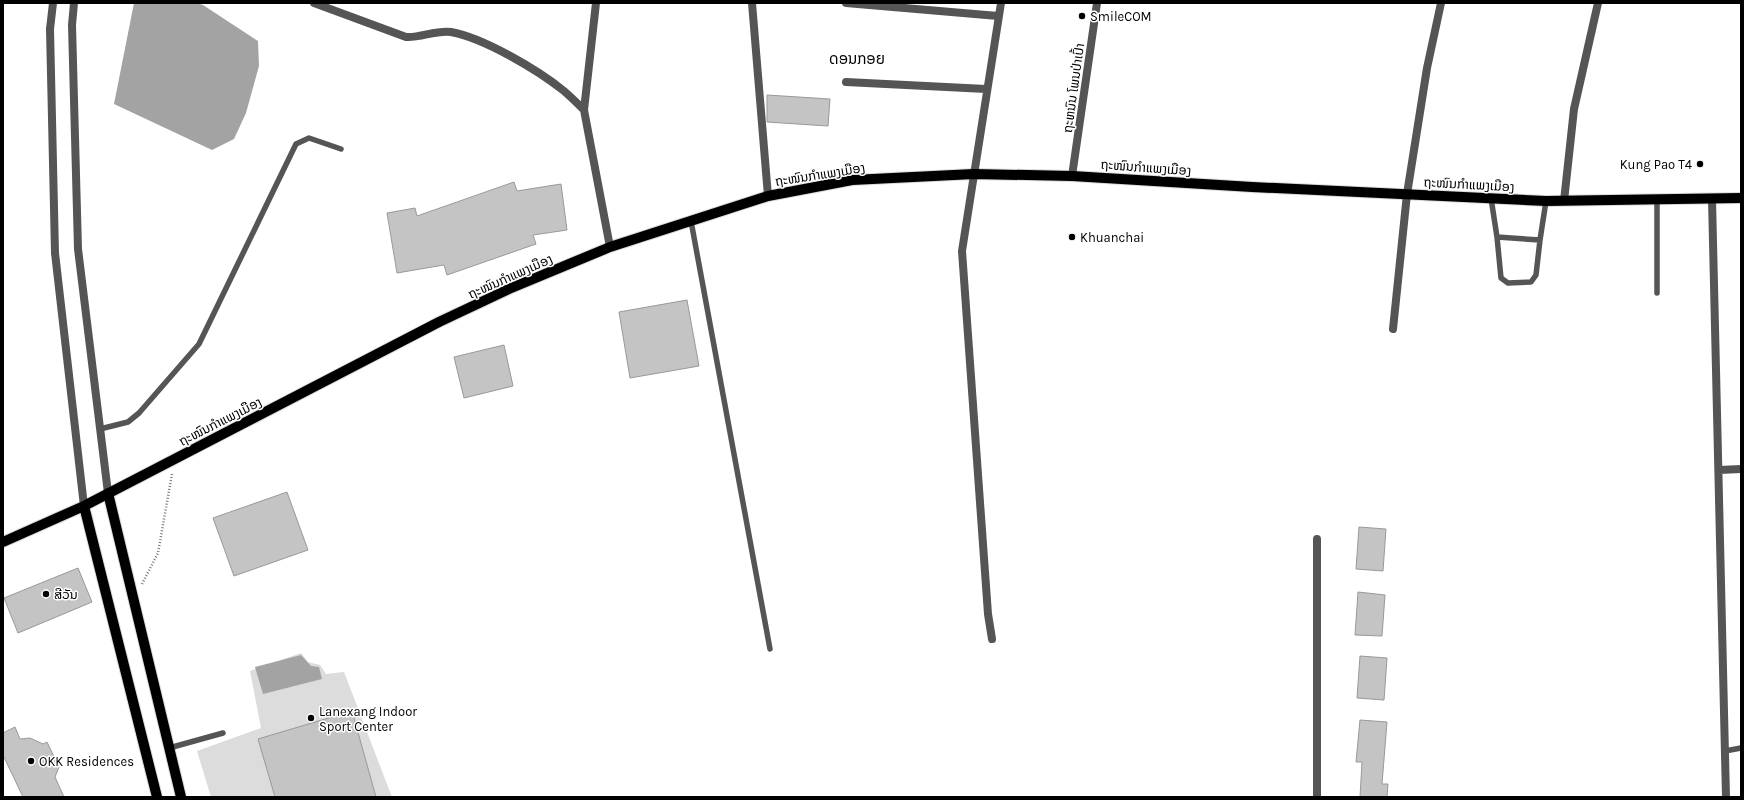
<svg xmlns="http://www.w3.org/2000/svg" width="1744" height="800" font-family="Karla,'Noto Sans Lao',sans-serif">
<rect width="100%" height="100%" fill="#fff"/>
<path fill="#dcdcdc" d="M 301,653 L 308,662 L 320,665 L 326,674 L 344,672 L 392,797 L 211,797 L 197,751 L 261,728 L 250,671 Z"/>
<path fill="#a3a3a3" d="M 134,3 L 198,3 L 203,5 L 258,41 L 259,66 L 246,113 L 234,139 L 212,150 L 114,104 Z
M 301,655 L 311,666 L 319,667 L 322,679 L 263,694 L 255,667 Z"/>
<path fill="#c4c4c4" stroke="#999" d="M 767,95 L 830,99 L 828,126 L 767,122 Z
M 514,182 L 517,191 L 561,184 L 567,230 L 533,235 L 536,244 L 447,275 L 444,265 L 397,273 L 387,213 L 415,208 L 417,216 Z
M 687,300 L 699,366 L 630,378 L 619,312 Z
M 504,345 L 513,386 L 464,398 L 454,357 Z
M 287,492 L 308,550 L 234,576 L 213,518 Z
M 1359,527 L 1386,529 L 1383,571 L 1356,569 Z
M 78,568 L 92,602 L 18,633 L 4,598 Z
M 1358,592 L 1385,595 L 1382,636 L 1355,635 Z
M 1360,656 L 1387,658 L 1384,700 L 1357,698 Z
M 352,711 L 376,797 L 275,797 L 258,739 Z
M 1360,720 L 1387,722 L 1382,784 L 1388,784 L 1387,797 L 1360,797 L 1362,762 L 1356,762 Z
M 15,727 L 20,739 L 30,738 L 43,744 L 47,742 L 59,767 L 55,777 L 64,797 L 23,797 L 3,755 L 3,733 Z"/>
<g fill="none" stroke-linecap="round" stroke-linejoin="round">
<g stroke="#dbdbdb" stroke-width="12">
<path id="primary" d="M 108,493 L 181,797
M 84,506 L 157,797
M 3,542 L 84,506 L 439,322 L 509,289 L 610,247 L 768,196 L 852,180 L 974,174 L 1072,176 L 1252,187 L 1546,201 L 1741,198"/>
</g>
<path stroke="#777" stroke-width="2.5" stroke-dasharray="1 2" stroke-linecap="butt" d="M 142,584 L 158,553 L 172,474"/>
<path stroke="#555" stroke-width="5.5" d="M 1491,198 L 1497,237 L 1540,240 L 1546,201
M 1657,200 L 1657,293
M 691,221 L 770,649
M 1497,237 L 1501,278 L 1508,283 L 1531,282 L 1536,275 L 1540,240
M 100,429 L 128,422 L 139,413 L 199,344 L 296,144 L 309,138 L 341,149
M 169,748 L 223,733
M 1725,751 L 1741,748"/>
<path stroke="#555" stroke-width="8" d="M 314,3 L 406,37 C 421,38 435,30 451,32 C 484,38 538,70 564,91 C 571,97 578,104 584,110
M 596,3 L 584,110 L 610,247
M 752,3 L 768,196
M 846,3 L 998,16
M 846,82 L 986,89
M 1712,199 L 1726,797
M 1564,201 L 1574,109 L 1598,3
M 1393,329 L 1407,194 L 1427,68 L 1441,3
M 1719,470 L 1741,469
M 992,639 L 988,614 L 962,251 L 1001,3
M 1317,797 L 1317,539"/>
<path stroke="#555" stroke-width="8" d="M 53,3 L 50,29 L 55,253 L 84,506
M 74,3 L 72,25 L 78,249 L 108,493
M 1072,176 L 1097,3"/>
<use href="#primary" stroke="#000" stroke-width="10"/>
</g>
<g fill="#000" stroke="#fff" stroke-width="1.5">
<circle cx="1082" cy="16" r="4"/>
<circle cx="1700" cy="164" r="4"/>
<circle cx="1072" cy="237" r="4"/>
<circle cx="46" cy="594" r="4"/>
<circle cx="311" cy="718" r="4"/>
<circle cx="31" cy="761" r="4"/>
</g>
<g text-anchor="middle" stroke-width="3" stroke-linejoin="round" paint-order="stroke">
<g font-size="13" fill="#000" stroke="#fff" text-anchor="start">
<text x="1090" y="21">SmileCOM</text>
<text x="1692" y="169" text-anchor="end">Kung Pao T4</text>
<text x="1080" y="242">Khuanchai</text>
<text x="54" y="599">ສີວັນ</text>
<text x="319" y="716">Lanexang Indoor<tspan x="319" dy="15">Sport Center</tspan></text>
<text x="39" y="766">OKK Residences</text>
</g>
<g font-size="13" fill="#000" stroke="#fff">
<text transform="translate(1073 88) rotate(-82)" y="5">ຖະຫນົນ ໂພນປ່າເປົ້າ</text>
<text transform="translate(1146 167) rotate(4)" y="5">ຖະໜົນກຳແພງເມືອງ</text>
<text transform="translate(820 174) rotate(-9)" y="5">ຖະໜົນກຳແພງເມືອງ</text>
<text transform="translate(1469 184) rotate(3)" y="5">ຖະໜົນກຳແພງເມືອງ</text>
<text transform="translate(510 276) rotate(-24)" y="5">ຖະໜົນກຳແພງເມືອງ</text>
<text transform="translate(220 421) rotate(-27)" y="5">ຖະໜົນກຳແພງເມືອງ</text>
</g>
<g font-size="15" fill="#000" stroke="#fff">
<text x="857" y="64">ດອນກອຍ</text>
</g>
</g>
<rect width="1744" height="800" fill="none" stroke="#000000" stroke-width="8"/>
</svg>
